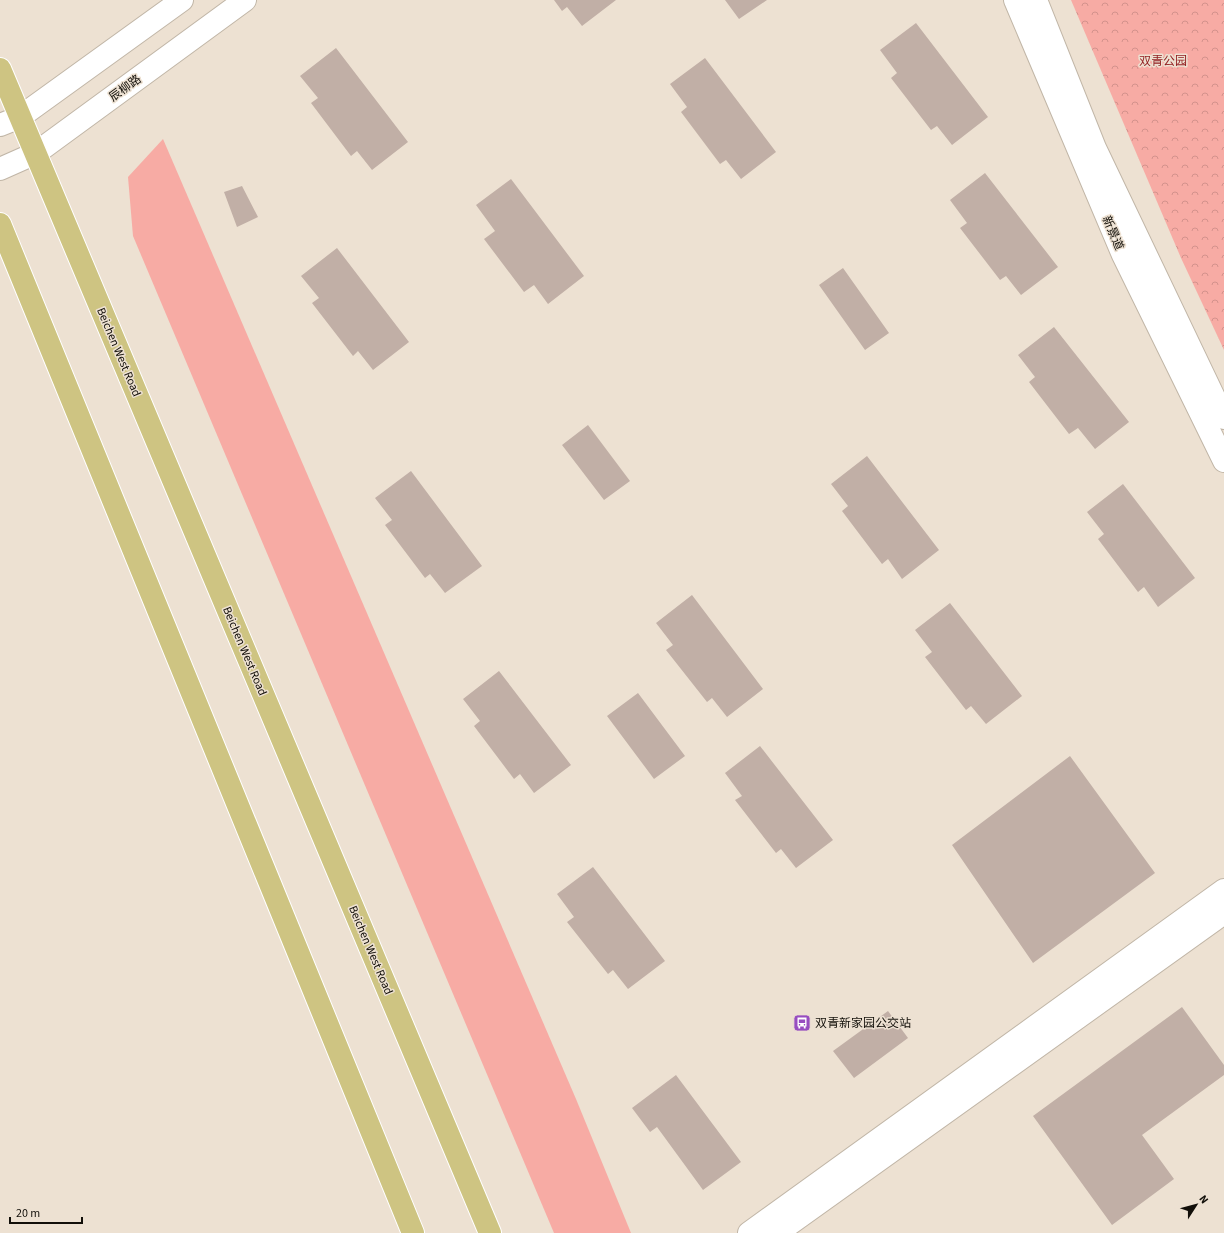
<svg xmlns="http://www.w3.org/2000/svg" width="1224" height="1233" font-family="'Source Sans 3','Noto Sans SC',sans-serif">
<defs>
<pattern id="park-crowns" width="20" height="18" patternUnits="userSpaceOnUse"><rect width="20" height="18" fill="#f7aba4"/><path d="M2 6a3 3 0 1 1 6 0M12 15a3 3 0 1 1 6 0" fill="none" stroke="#d3928c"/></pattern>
</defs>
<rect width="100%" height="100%" fill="#ede1d2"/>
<path fill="#f7aba4" d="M 163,139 L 576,1099 L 631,1233 L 554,1233 L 133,236 L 128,177 Z"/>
<path fill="url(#park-crowns)" d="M 1071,0 L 1224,0 L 1224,350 L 1181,258 Z"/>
<path fill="#c1afa6" d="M 554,0 L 616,0 L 582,26 L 567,7 L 562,11 Z
M 725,0 L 767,0 L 739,19 Z
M 916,23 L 988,117 L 952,145 L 937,126 L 931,130 L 891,78 L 897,73 L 880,50 Z
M 336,48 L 408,142 L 372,170 L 357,151 L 351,156 L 311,103 L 318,98 L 300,76 Z
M 705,58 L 776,152 L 741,179 L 726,160 L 720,164 L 681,112 L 687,107 L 670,84 Z
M 985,173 L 1058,267 L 1021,295 L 1006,276 L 1000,280 L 960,228 L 967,223 L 950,200 Z
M 511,179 L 584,276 L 548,304 L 534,285 L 524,292 L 484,239 L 495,231 L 476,205 Z
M 242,186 L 258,217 L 237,227 L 224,192 Z
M 337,248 L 409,342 L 373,370 L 358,351 L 353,356 L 312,303 L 319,298 L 301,276 Z
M 843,268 L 889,333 L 865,350 L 819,285 Z
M 1054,327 L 1129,422 L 1095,449 L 1078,428 L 1069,434 L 1029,382 L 1035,377 L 1018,355 Z
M 588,425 L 630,481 L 604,500 L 562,445 Z
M 867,456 L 939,550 L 902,579 L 888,559 L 882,564 L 842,511 L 848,506 L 831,484 Z
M 411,471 L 482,566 L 445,593 L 430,574 L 425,578 L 385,525 L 392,520 L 375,498 Z
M 1123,484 L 1195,578 L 1158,607 L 1144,587 L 1138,592 L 1098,539 L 1104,534 L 1087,512 Z
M 692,595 L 763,689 L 727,717 L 712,698 L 707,702 L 666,650 L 673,645 L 656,623 Z
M 950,603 L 1022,696 L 986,724 L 971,706 L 966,710 L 925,657 L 932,652 L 915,630 Z
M 499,671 L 571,765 L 534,793 L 520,774 L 514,779 L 474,726 L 480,721 L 463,699 Z
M 638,693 L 685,756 L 654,779 L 607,716 Z
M 760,746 L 833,840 L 796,868 L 781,849 L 776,853 L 735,800 L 742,796 L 725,773 Z
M 1070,756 L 1155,873 L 1033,963 L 952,845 Z
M 593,867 L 665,961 L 628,989 L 613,970 L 608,974 L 567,922 L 574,917 L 557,894 Z
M 1182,1007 L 1224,1065 L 1224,1075 L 1142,1135 L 1174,1179 L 1112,1225 L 1033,1116 Z
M 888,1011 L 908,1038 L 854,1078 L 833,1051 Z
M 676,1075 L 741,1162 L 703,1190 L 657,1127 L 650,1132 L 632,1108 Z"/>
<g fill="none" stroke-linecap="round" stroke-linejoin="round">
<g stroke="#c1b6a7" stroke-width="24">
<path id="minor" d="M 1015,0 L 1123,255 L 1224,461
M 1036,0 L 1095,148 L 1224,418
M 0,125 L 20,117 L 182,0
M 0,169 L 36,153 L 245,0
M 749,1233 L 1224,890
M 777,1233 L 1224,913"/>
</g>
<g stroke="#fff" stroke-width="24">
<path id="major" d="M 0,69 L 490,1233
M 0,224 L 413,1233"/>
</g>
<use href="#minor" stroke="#fff" stroke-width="22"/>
<use href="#major" stroke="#cec482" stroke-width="22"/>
</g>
<defs>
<g id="bus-square" transform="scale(0.9)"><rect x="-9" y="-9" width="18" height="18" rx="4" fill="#974dc0" stroke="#ede1d2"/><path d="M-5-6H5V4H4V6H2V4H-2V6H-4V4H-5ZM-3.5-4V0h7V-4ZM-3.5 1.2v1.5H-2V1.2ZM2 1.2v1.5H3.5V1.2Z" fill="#fff"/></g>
</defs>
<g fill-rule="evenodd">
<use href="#bus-square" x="802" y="1023"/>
</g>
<g text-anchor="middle" stroke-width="3" stroke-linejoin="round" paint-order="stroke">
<g font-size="12" fill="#901b1d" stroke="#ede1d2">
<text x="1163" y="65">双青公园</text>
</g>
<g font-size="12" fill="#120f09" stroke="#ede1d2">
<text transform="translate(125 88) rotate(-36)" y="4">辰柳路</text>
<text transform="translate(1113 233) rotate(67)" y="4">新景道</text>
<text transform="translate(119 352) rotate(67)" y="4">Beichen West Road</text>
<text transform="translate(245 651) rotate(67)" y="4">Beichen West Road</text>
<text transform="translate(371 950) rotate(67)" y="4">Beichen West Road</text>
</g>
<g font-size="12" fill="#120f09" stroke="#ede1d2" text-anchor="start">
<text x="815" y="1027">双青新家园公交站</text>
</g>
</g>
<g transform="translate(1196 1205) rotate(54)" stroke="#ede1d2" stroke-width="3" paint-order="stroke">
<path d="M0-3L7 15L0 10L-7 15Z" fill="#120f09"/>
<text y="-6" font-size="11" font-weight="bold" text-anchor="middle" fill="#120f09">N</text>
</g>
<path d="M10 1217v6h72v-6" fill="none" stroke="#120f09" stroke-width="2"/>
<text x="16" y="1217" font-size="12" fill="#120f09" stroke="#ede1d2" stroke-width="3" paint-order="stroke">20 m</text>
</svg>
